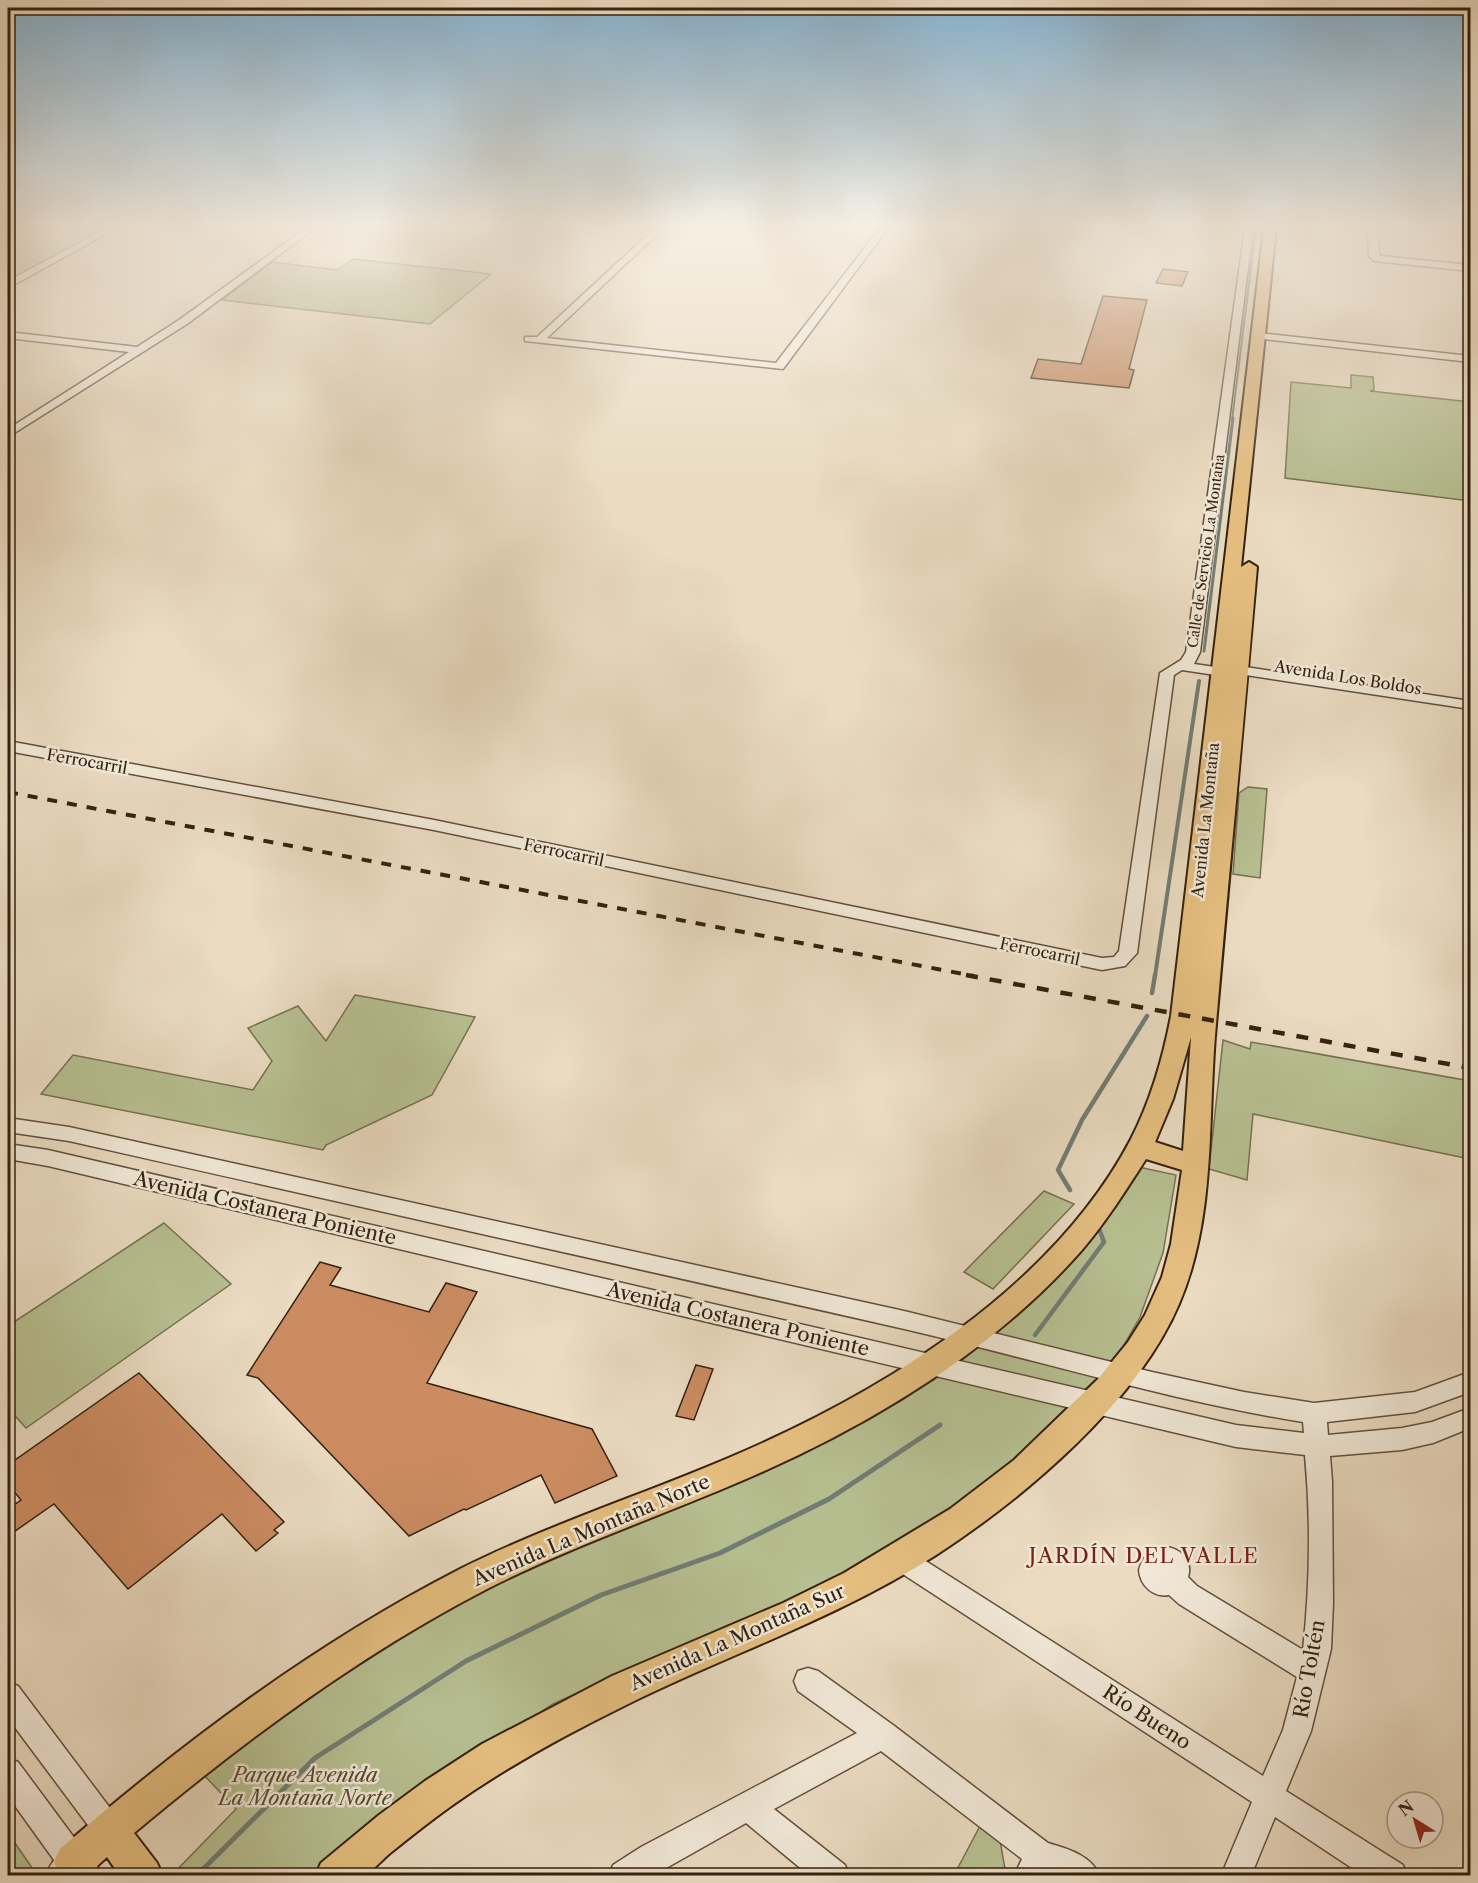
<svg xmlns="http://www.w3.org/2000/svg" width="1478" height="1883" font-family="'Libre Caslon Text',serif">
<rect width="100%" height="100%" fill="#eadbc1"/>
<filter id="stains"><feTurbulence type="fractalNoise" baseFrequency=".00333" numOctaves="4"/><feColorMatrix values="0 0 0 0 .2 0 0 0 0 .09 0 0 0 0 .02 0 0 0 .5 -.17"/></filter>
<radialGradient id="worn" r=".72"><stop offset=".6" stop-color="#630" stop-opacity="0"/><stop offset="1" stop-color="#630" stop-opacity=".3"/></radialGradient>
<path fill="#b7c092" stroke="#767151" stroke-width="1.5" d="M 8,228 L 50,228 L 98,233 L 8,281 Z
M 353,259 L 491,274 L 430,324 L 222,300 L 272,262 L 337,270 Z
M 1351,375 L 1373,377 L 1374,390 L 1370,391 L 1470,402 L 1470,501 L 1285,478 L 1291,382 L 1351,388 Z
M 1248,787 L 1267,789 L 1260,878 L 1233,874 L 1239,793 Z
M 355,995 L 475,1017 L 432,1095 L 326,1145 L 323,1150 L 41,1094 L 73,1055 L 253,1090 L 272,1061 L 248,1028 L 298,1006 L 326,1041 Z
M 1223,1040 L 1250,1049 L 1251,1042 L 1470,1081 L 1470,1159 L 1253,1114 L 1247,1180 L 1209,1169 Z
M 1134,1166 L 1176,1175 L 1163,1253 L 1140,1317 L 1116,1359 L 1065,1414 L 971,1502 L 855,1575 L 733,1623 L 553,1704 L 379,1820 L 310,1875 L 171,1876 L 236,1809 L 201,1772 L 259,1730 L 418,1627 L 509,1577 L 703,1491 L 1002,1312 Z
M 1044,1191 L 1074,1204 L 993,1289 L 964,1272 Z
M 164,1223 L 231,1284 L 26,1428 L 8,1408 L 8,1326 Z
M 980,1826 L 1000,1840 L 1006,1875 L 954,1875 Z
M 8,1833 L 33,1869 L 26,1875 L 8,1875 Z"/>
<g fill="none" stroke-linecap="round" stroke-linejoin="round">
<path stroke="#717d75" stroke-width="2" d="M 1232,420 L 1256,228"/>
<path stroke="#717d75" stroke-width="3" d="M 1204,651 L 1233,418"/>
<path stroke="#717d75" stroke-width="4" d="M 1155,976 L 1199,681"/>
<path stroke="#717d75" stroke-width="4.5" d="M 1152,993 L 1155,975
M 1070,1190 L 1058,1170 L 1082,1120 L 1147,1016
M 1035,1335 L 1104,1242 L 1098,1226"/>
<path stroke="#717d75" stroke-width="5" d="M 196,1876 L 315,1758 L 466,1661 L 601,1595 L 720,1553 L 829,1499 L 940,1425"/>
</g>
<path fill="#cc8c62" stroke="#342210" stroke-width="1.5" d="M 1163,269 L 1188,272 L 1182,286 L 1156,283 Z
M 1103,296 L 1147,300 L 1129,369 L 1134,370 L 1129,388 L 1031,378 L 1038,359 L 1081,364 Z
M 320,1262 L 341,1268 L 330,1285 L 429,1312 L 446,1283 L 477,1292 L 427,1383 L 592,1429 L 617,1476 L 555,1503 L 541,1475 L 466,1510 L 464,1509 L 409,1536 L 258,1378 L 247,1375 Z
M 696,1365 L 713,1369 L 694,1420 L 676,1416 Z
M 139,1373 L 284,1522 L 274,1530 L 278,1533 L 256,1551 L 222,1514 L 128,1589 L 54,1504 L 8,1536 L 8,1509 L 21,1500 L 8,1484 L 8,1465 Z"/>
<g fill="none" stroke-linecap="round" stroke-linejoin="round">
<g stroke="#62503c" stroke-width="3">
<path id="minor" d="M 107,228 L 117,228 L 8,288 L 8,281 Z
M 306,228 L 315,228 L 187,324 L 8,437 L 8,429 L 129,352 L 8,338 L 8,332 L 137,347 L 179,320 Z
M 655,228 L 664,228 L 547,338 L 776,363 L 880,228 L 888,228 L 783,369 L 525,341 L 525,337 L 537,337 Z
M 1245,228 L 1253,228 L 1200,652 L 1194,664 L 1222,668 L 1239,666 L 1470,701 L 1470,709 L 1239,674 L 1222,676 L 1182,670 L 1174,675 L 1137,953 L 1125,966 L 1102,970 L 434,830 L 8,751 L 8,741 L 434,820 L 1102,958 L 1114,957 L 1119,951 L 1160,673 L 1181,660 L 1186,652 Z
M 1368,228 L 1376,228 L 1380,256 L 1470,265 L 1470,271 L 1374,261 L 1369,256 Z
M 1259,333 L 1470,356 L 1470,362 L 1255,338 L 1255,334 Z
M 8,1118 L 69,1127 L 904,1311 L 1152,1372 L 1244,1392 L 1314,1403 L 1415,1392 L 1470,1372 L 1470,1392 L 1415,1412 L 1327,1422 L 1328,1435 L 1402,1428 L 1432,1422 L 1470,1408 L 1470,1428 L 1433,1443 L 1402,1450 L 1330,1456 L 1332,1481 L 1333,1603 L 1331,1649 L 1311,1731 L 1286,1791 L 1403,1865 L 1407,1876 L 1364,1876 L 1275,1817 L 1251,1876 L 1221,1876 L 1252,1802 L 892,1567 L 888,1559 L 892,1551 L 901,1547 L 910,1551 L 1263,1776 L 1283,1730 L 1297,1677 L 1179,1604 L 1169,1595 C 1153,1598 1140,1585 1139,1570 C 1150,1530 1197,1549 1188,1577 L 1197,1586 L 1303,1650 C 1310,1586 1311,1519 1305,1455 L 1236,1447 L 48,1166 L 8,1159 L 8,1144 L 48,1150 L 1236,1425 L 1304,1433 L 1303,1422 C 1166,1400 1035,1359 900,1328 C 623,1265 346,1204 69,1141 L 8,1132 Z
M 808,1668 L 818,1671 L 893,1725 L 1048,1843 C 1068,1849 1091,1855 1100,1876 L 1057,1876 L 1047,1872 L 1045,1876 L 1014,1876 L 1022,1859 L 881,1751 L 774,1809 L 845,1865 L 849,1876 L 810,1876 L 746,1823 L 652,1876 L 609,1876 L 613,1865 L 641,1847 L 857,1733 L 798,1691 L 794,1681 L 798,1671 Z
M 8,1682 L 18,1686 L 119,1820 L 124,1830 L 119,1840 L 109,1845 L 99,1840 L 8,1718 Z
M 8,1758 L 18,1762 L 84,1851 L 88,1862 L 81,1876 L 44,1876 L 54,1860 L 8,1796 Z"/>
</g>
<g stroke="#342210" stroke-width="4">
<path id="major" d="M 1264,228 L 1276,228 L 1241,567 L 1249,562 L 1257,567 C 1244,723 1228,880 1215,1036 C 1208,1126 1215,1220 1179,1304 C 1137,1403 1025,1497 936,1555 C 836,1619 731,1653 626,1705 C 567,1734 508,1766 454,1804 C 431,1820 410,1837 389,1854 C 381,1861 371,1873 361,1876 C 347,1879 329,1876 315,1876 L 321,1863 L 379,1815 L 425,1781 L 482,1744 L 612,1676 L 783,1603 L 844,1573 L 950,1509 L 1014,1460 L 1098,1379 L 1128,1342 L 1145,1315 L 1162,1277 L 1171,1244 L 1182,1170 L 1146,1159 C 1126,1190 1106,1222 1082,1250 C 994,1350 874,1423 753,1476 C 664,1515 571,1546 485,1590 C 358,1656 244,1741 134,1833 L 157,1863 L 163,1876 L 120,1876 L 107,1857 L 97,1866 L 101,1876 L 60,1876 L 54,1862 L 60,1849 C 184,1742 314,1644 460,1569 C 548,1525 642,1495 733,1456 C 883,1392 1053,1288 1131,1139 C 1151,1100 1163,1058 1171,1016 ZM 1191,1037 L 1183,1151 L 1155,1142 L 1173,1099 Z"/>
</g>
<use href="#minor" fill="#f1e8d7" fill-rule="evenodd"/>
<use href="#major" fill="#e5be80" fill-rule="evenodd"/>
<path stroke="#342210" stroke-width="4" stroke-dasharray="10 10" stroke-linecap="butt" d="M 8,792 L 974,976"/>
<path stroke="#342210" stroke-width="4.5" stroke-dasharray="12 12" stroke-linecap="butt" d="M 966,975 L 1470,1068"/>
</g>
<linearGradient id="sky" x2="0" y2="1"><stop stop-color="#88b6d5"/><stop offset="0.46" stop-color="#f6efe3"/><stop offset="1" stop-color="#f6efe3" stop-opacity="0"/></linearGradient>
<rect width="1478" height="491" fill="url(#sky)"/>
<g text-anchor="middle" stroke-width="5" stroke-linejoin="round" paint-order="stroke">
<g font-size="14" fill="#342210" stroke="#f1e8d7">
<text transform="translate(1206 551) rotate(-82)" y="5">Calle de Servicio La Montaña</text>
</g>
<g font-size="16" fill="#342210" stroke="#f1e8d7">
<text transform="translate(1348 677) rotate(9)" y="6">Avenida Los Boldos</text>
<text transform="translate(87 761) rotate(10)" y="6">Ferrocarril</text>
<text transform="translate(1205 820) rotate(-84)" y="6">Avenida La Montaña</text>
<text transform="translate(564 852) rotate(12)" y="6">Ferrocarril</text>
<text transform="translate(1040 951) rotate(12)" y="6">Ferrocarril</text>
</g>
<g font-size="20" fill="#342210" stroke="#f1e8d7">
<text transform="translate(265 1208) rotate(13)" y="7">Avenida Costanera Poniente</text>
<text transform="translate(738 1319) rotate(13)" y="7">Avenida Costanera Poniente</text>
<text transform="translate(591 1530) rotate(-23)" y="7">Avenida La Montaña Norte</text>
<text transform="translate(737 1637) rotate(-24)" y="7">Avenida La Montaña Sur</text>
<text transform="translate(1309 1669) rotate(-80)" y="7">Río Toltén</text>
<text transform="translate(1147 1717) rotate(33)" y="7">Río Bueno</text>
</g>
<g font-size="20" font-style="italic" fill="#554a30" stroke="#f1e8d7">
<text x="305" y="1782">Parque Avenida<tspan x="305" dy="23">La Montaña Norte</tspan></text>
</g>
<g font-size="21" letter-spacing="1.5" fill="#7a1f14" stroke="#f1e8d7">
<text x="1144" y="1563">JARDÍN DEL VALLE</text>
</g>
</g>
<rect width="1478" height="1883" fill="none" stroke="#eadbc1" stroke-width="30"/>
<rect x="9" y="9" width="1460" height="1865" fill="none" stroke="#342210" stroke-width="3"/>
<rect x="15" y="15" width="1448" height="1853" fill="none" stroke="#342210" stroke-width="1.5"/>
<g transform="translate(1415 1820) rotate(323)"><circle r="28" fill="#f1e8d7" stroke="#a59987" stroke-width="1.5"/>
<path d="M0-4.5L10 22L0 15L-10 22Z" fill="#8f2418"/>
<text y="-9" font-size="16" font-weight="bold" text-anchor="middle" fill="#342210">N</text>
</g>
<rect width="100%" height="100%" filter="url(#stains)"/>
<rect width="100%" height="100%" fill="url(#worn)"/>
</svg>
